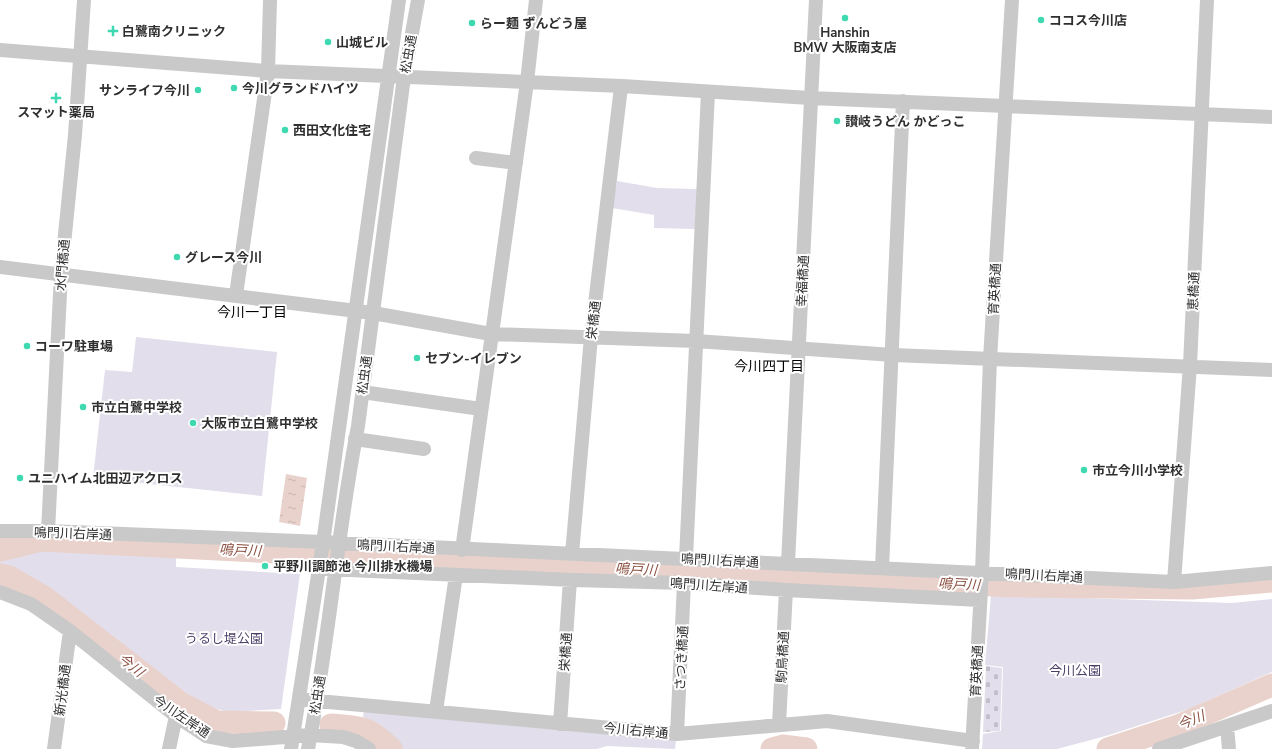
<svg xmlns="http://www.w3.org/2000/svg" width="1272" height="749" font-family="'Nunito Sans','Noto Sans JP',sans-serif">
<defs>
<pattern id="cemetery-stones" width="16" height="16" patternUnits="userSpaceOnUse"><rect width="16" height="16" fill="#e2deeb"/><path d="M2 7V4a2 2 0 0 1 4 0v3zM10 15v-3a2 2 0 0 1 4 0v3z" fill="#c2bfca"/></pattern>
<pattern id="water-ripples" width="26" height="14" patternUnits="userSpaceOnUse"><rect width="26" height="14" fill="#ead2cc"/><path d="M2 4q2-2 4 0t4 0M15 11q2-2 4 0t4 0" fill="none" stroke="#c9b5b0"/></pattern>
</defs>
<rect width="100%" height="100%" fill="#fff"/>
<path fill="url(#cemetery-stones)" d="M 986,666 L 1002,668 L 1000,731 L 983,732 Z"/>
<path fill="#e2deeb" d="M 617,181 L 657,188 L 697,189 L 695,229 L 654,228 L 654,215 L 612,208 Z
M 136,337 L 277,352 L 262,496 L 93,478 L 105,370 L 132,372 Z
M 40,550 L 176,556 L 176,567 L 300,574 L 281,709 L 227,712 L 201,704 L 45,587 L 18,571 L 0,565 L 0,557 L 17,552 Z
M 991,595 L 1232,603 L 1272,599 L 1272,672 L 1189,709 L 1106,736 L 1057,749 L 982,749 L 983,734 L 1001,731 L 1003,667 L 985,665 Z
M 364,711 L 676,740 L 675,749 L 607,746 L 597,749 L 402,749 L 377,723 L 363,717 Z"/>
<path fill="url(#water-ripples)" d="M 286,474 L 307,478 L 300,526 L 279,522 Z"/>
<g fill="none" stroke-linecap="round" stroke-linejoin="round">
<path stroke="#ead2cc" stroke-width="23" d="M 0,550 L 41,540 L 351,556 L 428,557 L 1013,586 L 1192,588 L 1272,581
M 0,575 L 9,577 L 44,597 L 182,704 L 217,722 L 274,723
M 331,725 C 362,728 368,726 391,749
M 772,749 L 783,746 L 806,749
M 1108,749 L 1178,726 L 1272,685"/>
<path stroke="#c9c9c9" stroke-width="14" d="M 0,50 L 268,71 L 622,86 L 810,98 L 1272,117
M 476,158 L 516,163
M 0,267 L 373,313 L 491,334 L 696,341 L 893,355 L 1272,370
M 236,295 L 268,71 L 270,0
M 362,392 L 481,409
M 355,439 L 424,449
M 0,531 L 48,531 L 323,542 L 1174,582 L 1272,573
M 48,531 L 61,274 L 75,135 L 84,0
M 462,550 L 527,82 L 536,0
M 572,554 L 591,337 L 621,87
M 686,558 L 708,92
M 788,563 L 816,0
M 882,568 L 903,101
M 327,569 L 573,580 L 684,583 L 786,590 L 980,600
M 1174,582 L 1190,365 L 1207,0
M 0,592 L 31,604 L 70,631 L 176,716 L 206,736 L 233,741 L 310,735 L 343,737 L 356,741 L 369,749
M 307,700 L 677,734 L 827,721 L 973,741
M 436,711 L 456,575
M 560,724 L 570,580
M 779,724 L 786,590
M 1227,726 L 1229,749
M 677,734 L 684,583
M 54,749 L 70,631
M 169,749 L 176,716
M 291,749 L 323,543 L 399,0
M 308,749 C 329,642 337,533 358,426 L 404,77 L 418,0
M 972,749 L 982,572 L 990,359 L 1012,0
M 1159,749 L 1272,711"/>
</g>
<g fill="#3ed9b0" stroke="#fff" stroke-width="1.5">
<circle cx="845" cy="18" r="4"/>
<circle cx="1041" cy="20" r="4"/>
<circle cx="472" cy="23" r="4"/>
<path d="M111 25h4v4h4v4h-4v4h-4v-4h-4v-4h4z"/>
<circle cx="328" cy="42" r="4"/>
<circle cx="234" cy="88" r="4"/>
<circle cx="198" cy="90" r="4"/>
<path d="M54 92h4v4h4v4h-4v4h-4v-4h-4v-4h4z"/>
<circle cx="837" cy="121" r="4"/>
<circle cx="285" cy="130" r="4"/>
<circle cx="177" cy="257" r="4"/>
<circle cx="27" cy="346" r="4"/>
<circle cx="417" cy="358" r="4"/>
<circle cx="83" cy="407" r="4"/>
<circle cx="193" cy="423" r="4"/>
<circle cx="1084" cy="470" r="4"/>
<circle cx="20" cy="478" r="4"/>
<circle cx="265" cy="566" r="4"/>
</g>
<g text-anchor="middle" stroke-width="4" stroke-linejoin="round" paint-order="stroke">
<g font-size="13" font-weight="bold" fill="#2f2f2f" stroke="#fff" text-anchor="start">
<text x="1049" y="25">ココス今川店</text>
<text x="480" y="28">らー麺 ずんどう屋</text>
<text x="122" y="36">白鷺南クリニック</text>
<text x="845" y="37" text-anchor="middle">Hanshin<tspan x="845" dy="15">BMW 大阪南支店</tspan></text>
<text x="336" y="47">山城ビル</text>
<text x="242" y="93">今川グランドハイツ</text>
<text x="190" y="95" text-anchor="end">サンライフ今川</text>
<text x="56" y="117" text-anchor="middle">スマット薬局</text>
<text x="845" y="126">讃岐うどん かどっこ</text>
<text x="293" y="135">西田文化住宅</text>
<text x="185" y="262">グレース今川</text>
<text x="35" y="351">コーワ駐車場</text>
<text x="425" y="363">セブン-イレブン</text>
<text x="91" y="412">市立白鷺中学校</text>
<text x="201" y="428">大阪市立白鷺中学校</text>
<text x="1092" y="475">市立今川小学校</text>
<text x="28" y="483">ユニハイム北田辺アクロス</text>
<text x="273" y="571">平野川調節池 今川排水機場</text>
</g>
<g font-size="13" fill="#2f2f2f" stroke="#fff">
<text transform="translate(408 54) rotate(-80)" y="5">松虫通</text>
<text transform="translate(62 265) rotate(-85)" y="5">水門橋通</text>
<text transform="translate(802 281) rotate(-87)" y="5">幸福橋通</text>
<text transform="translate(994 289) rotate(-87)" y="5">育英橋通</text>
<text transform="translate(1193 291) rotate(-88)" y="5">恵橋通</text>
<text transform="translate(593 320) rotate(-83)" y="5">栄橋通</text>
<text transform="translate(364 375) rotate(-82)" y="5">松虫通</text>
<text transform="translate(73 533) rotate(2)" y="5">鳴門川右岸通</text>
<text transform="translate(396 546) rotate(3)" y="5">鳴門川右岸通</text>
<text transform="translate(720 560) rotate(3)" y="5">鳴門川右岸通</text>
<text transform="translate(1044 575) rotate(3)" y="5">鳴門川右岸通</text>
<text transform="translate(709 585) rotate(4)" y="5">鳴門川左岸通</text>
<text transform="translate(565 652) rotate(-86)" y="5">栄橋通</text>
<text transform="translate(782 657) rotate(-87)" y="5">駒鳥橋通</text>
<text transform="translate(681 658) rotate(-87)" y="5">さつき橋通</text>
<text transform="translate(976 671) rotate(-87)" y="5">育英橋通</text>
<text transform="translate(62 690) rotate(-83)" y="5">新光橋通</text>
<text transform="translate(317 695) rotate(-81)" y="5">松虫通</text>
<text transform="translate(182 716) rotate(34)" y="5">今川左岸通</text>
<text transform="translate(636 730) rotate(5)" y="5">今川右岸通</text>
</g>
<g font-size="13" fill="#4d3f68" stroke="#fff">
<text x="224" y="643">うるし堤公園</text>
<text x="1075" y="675">今川公園</text>
</g>
<g font-size="14" fill="#000" stroke="#fff">
<text x="252" y="317">今川一丁目</text>
<text x="769" y="371">今川四丁目</text>
</g>
<g font-size="14" font-style="italic" fill="#8c5142" stroke="#fff">
<text transform="translate(240 550) rotate(3)" y="5">鳴戸川</text>
<text transform="translate(636 569) rotate(3)" y="5">鳴戸川</text>
<text transform="translate(959 584) rotate(3)" y="5">鳴戸川</text>
<text transform="translate(131 665) rotate(38)" y="5">今川</text>
<text transform="translate(1191 720) rotate(-22)" y="5">今川</text>
</g>
</g>
</svg>
